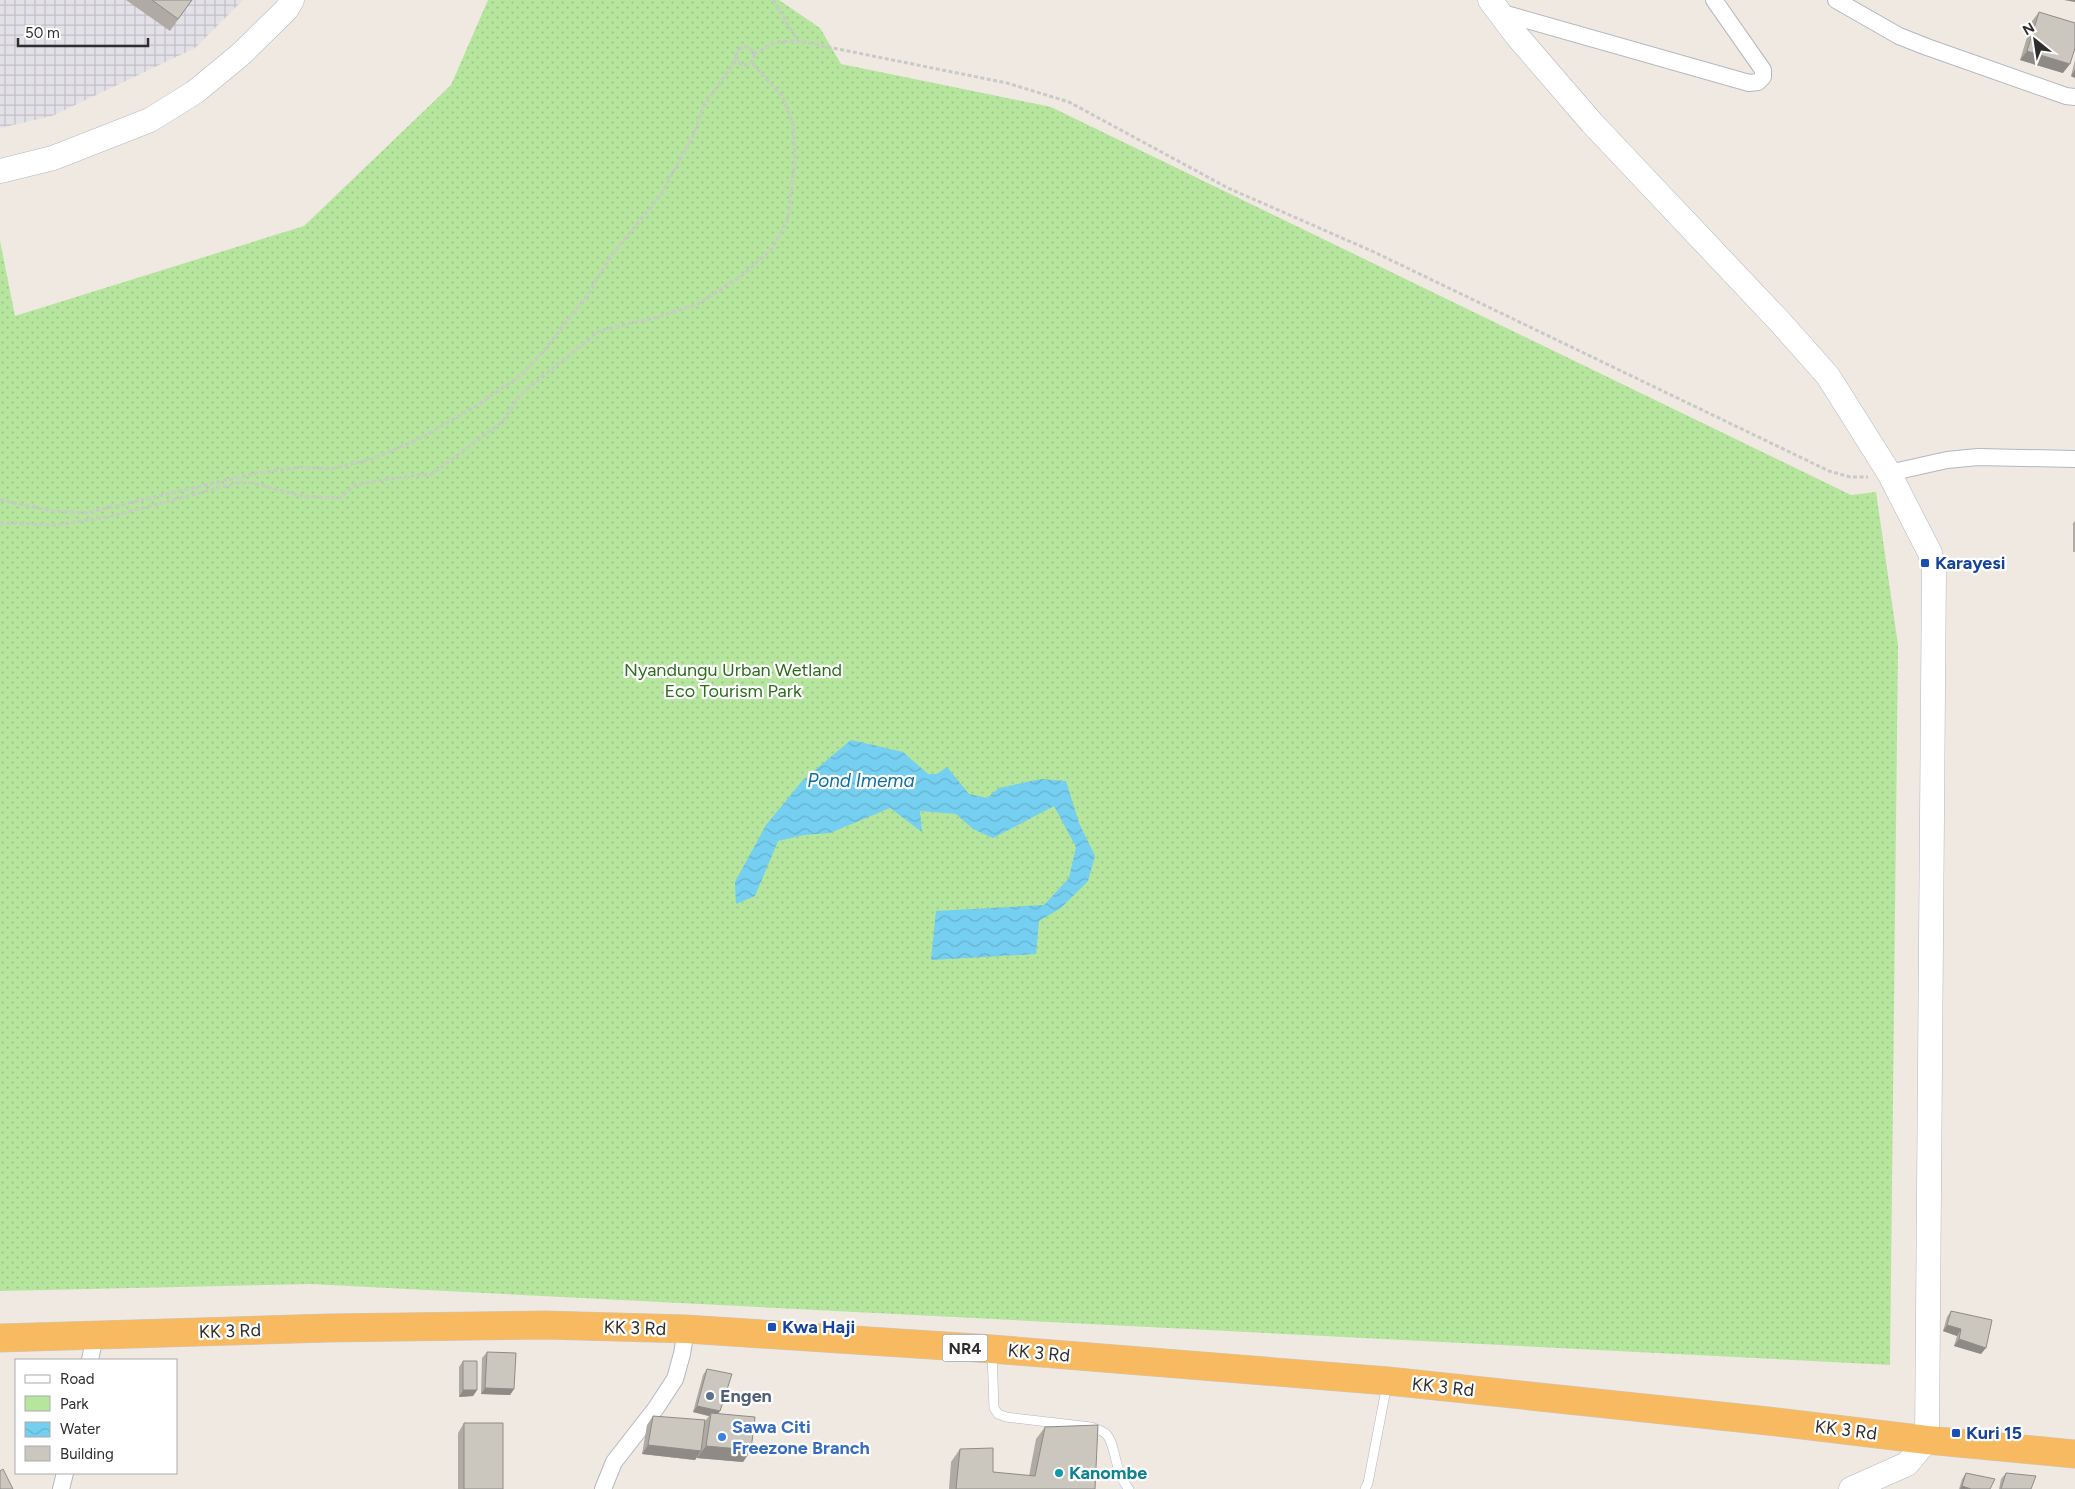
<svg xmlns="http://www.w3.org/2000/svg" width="2075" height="1489" font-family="Figtree,sans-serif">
<defs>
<pattern id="industrial-grid" width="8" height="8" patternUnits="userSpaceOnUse" patternTransform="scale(1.25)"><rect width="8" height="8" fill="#e3e1e8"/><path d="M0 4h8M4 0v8" fill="none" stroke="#c3c1c7"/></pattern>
<pattern id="green-dots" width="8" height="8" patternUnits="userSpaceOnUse" patternTransform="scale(1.25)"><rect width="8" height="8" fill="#b6e59e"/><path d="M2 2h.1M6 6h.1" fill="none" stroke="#9dc588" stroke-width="1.8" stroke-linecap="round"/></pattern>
<pattern id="water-waves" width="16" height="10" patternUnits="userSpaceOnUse" patternTransform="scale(1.25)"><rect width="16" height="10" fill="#75cff0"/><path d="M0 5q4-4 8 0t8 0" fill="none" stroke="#66b2ce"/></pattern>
</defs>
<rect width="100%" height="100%" fill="#efe9e1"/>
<path fill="url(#industrial-grid)" d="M 0,0 L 243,0 L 195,48 L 52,116 L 0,128 Z"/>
<path fill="url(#green-dots)" d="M 488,0 L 779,0 L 820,28 L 841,64 L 1051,107 L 1851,495 L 1876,492 L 1898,645 L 1890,1365 L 310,1284 L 0,1291 L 0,241 L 15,316 L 304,226 L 451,85 Z"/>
<path fill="url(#water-waves)" d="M 851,740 L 903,752 L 928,774 L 937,774 L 947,767 L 969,794 L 987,798 L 999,788 L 1041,779 L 1066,781 L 1079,823 L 1095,856 L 1088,881 L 1061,908 L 1039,921 L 1036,954 L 931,960 L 936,911 L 1044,905 L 1069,878 L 1076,847 L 1054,806 L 993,838 L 973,829 L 956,814 L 920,811 L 922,832 L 890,808 L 830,833 L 804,835 L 778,841 L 755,896 L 736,904 L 735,882 L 766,825 L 803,780 Z"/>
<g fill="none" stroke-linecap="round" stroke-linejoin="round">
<g stroke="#b4b7c1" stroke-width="10">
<path id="service" d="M 992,1352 L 994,1408 L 998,1414 L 1006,1417 L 1091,1427 C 1096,1429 1102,1430 1106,1434 C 1116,1443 1114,1473 1129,1489
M 1365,1489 L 1368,1483 L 1387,1384"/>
</g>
<g stroke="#b4b7c1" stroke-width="18">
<path id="minor" d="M 1836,0 L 1899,36 L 1927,47 L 2066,96 L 2075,97
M 1499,12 L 1749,83 L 1758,82 L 1763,77 L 1763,70 L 1714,0
M 1889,473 L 1947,460 L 1978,457 L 2075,459
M 90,1360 L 95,1336
M 61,1489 L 65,1473
M 603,1489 L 614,1462 L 656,1408 L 675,1379 L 682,1354 L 686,1329"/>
</g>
<g stroke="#b4b7c1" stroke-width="25">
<path id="secondary" d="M 1490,0 L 1517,36 L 1592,123 L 1781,323 L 1828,376 L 1889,473 L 1930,553 L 1934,568 L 1927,1440 L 1907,1464 L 1851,1489
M 0,171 L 53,158 L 150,120 L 195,92 L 240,55 L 286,10 L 292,0"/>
</g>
<g stroke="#c9c9c9" stroke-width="29">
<path id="trunk" d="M 0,1338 L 328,1328 L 545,1325 L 686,1329 L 992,1349 L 1388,1381 L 1768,1421 L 1927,1440 L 2075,1454"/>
</g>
<path stroke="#c9c9c9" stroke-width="3" stroke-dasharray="4 2.5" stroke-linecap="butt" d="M 773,0 L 798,41 L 1007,83 L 1069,102 L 1228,188 L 1374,252 L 1829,471 L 1850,477 L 1868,477
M736 56a9 9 0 1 1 18 0a9 9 0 1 1-18 0Z
M 754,54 L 776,42 L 798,41
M 0,500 L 52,511 L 86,513 L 252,474 L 300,467 L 330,469 L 372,459 L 421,438 L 476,406 L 520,376 L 546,348 L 588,294 L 611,256 L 660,196 L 693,136 L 703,107 L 736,60
M 0,523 L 56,525 L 112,516 L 237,483 L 252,483 L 302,496 L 339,498 L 355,485 L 394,478 L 432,474 L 502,422 L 521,394 L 599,331 L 658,317 L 698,304 L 741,276 L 772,249 L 788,219 L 795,158 L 793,123 L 782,96 L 752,63"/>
<use href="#service" stroke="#fff" stroke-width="9"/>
<use href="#minor" stroke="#fff" stroke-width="16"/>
<use href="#secondary" stroke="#fff" stroke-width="24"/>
<use href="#trunk" stroke="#f8ba60" stroke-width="28"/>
</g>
<path fill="#afaba4" d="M 126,0 L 192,0 L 170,31 Z
M 2039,12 L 2063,73 L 2020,60 L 2032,21 Z
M 2075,60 L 2075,78 L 2071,76 Z
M 2075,521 L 2075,552 L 2073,552 L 2073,523 Z
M 1951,1311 L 1981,1354 L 1954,1346 L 1957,1336 L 1943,1331 L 1947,1317 Z
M 487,1352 L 514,1389 L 510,1395 L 481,1394 L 482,1358 Z
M 463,1361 L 477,1390 L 473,1396 L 459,1397 L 459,1367 Z
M 707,1369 L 718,1414 L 751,1450 L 743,1462 L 697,1458 L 697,1457 L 695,1460 L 642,1454 L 647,1425 L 653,1416 L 705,1421 L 709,1416 L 693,1412 L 703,1375 Z
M 464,1423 L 503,1489 L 458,1489 L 458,1433 Z
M 1045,1427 L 1095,1489 L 949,1489 L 951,1462 L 960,1449 L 993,1472 L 1029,1476 L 1036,1439 Z
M 1966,1473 L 1990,1489 L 1959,1489 L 1962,1479 Z
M 2006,1473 L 2031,1489 L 1999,1489 L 2001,1479 Z"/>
<path fill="#8e8b86" d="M 2064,0 L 2075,0 L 2075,2 Z
M 2027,51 L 2070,64 L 2063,73 L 2020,60 Z
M 2075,70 L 2075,78 L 2071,76 Z
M 1947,1325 L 1961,1329 L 1957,1336 L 1943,1331 Z
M 1959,1339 L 1986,1348 L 1981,1354 L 1954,1346 Z
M 485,1388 L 514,1389 L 510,1395 L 481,1394 Z
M 463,1390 L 477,1390 L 473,1396 L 459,1397 Z
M 697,1406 L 720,1411 L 716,1417 L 711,1413 L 709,1416 L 693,1412 Z
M 648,1445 L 701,1451 L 695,1460 L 642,1454 Z
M 706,1446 L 751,1450 L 743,1462 L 697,1458 Z
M 1962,1486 L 1971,1489 L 1960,1489 Z"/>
<path fill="#cbc7bf" stroke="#8e8b86" d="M 152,0 L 192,0 L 178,19 Z
M 2039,12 L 2075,23 L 2075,48 L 2070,64 L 2027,51 Z
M 1951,1311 L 1992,1320 L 1986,1348 L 1959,1339 L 1961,1329 L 1947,1325 Z
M 487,1352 L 516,1353 L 514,1389 L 485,1388 Z
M 463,1361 L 477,1361 L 477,1390 L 463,1390 Z
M 707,1369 L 732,1374 L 720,1411 L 697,1406 Z
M 711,1413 L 755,1417 L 751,1450 L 706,1446 Z
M 653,1416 L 705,1420 L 701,1451 L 648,1445 Z
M 464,1423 L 503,1423 L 503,1489 L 464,1489 Z
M 1098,1425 L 1095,1489 L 956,1489 L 960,1449 L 993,1448 L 993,1472 L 1035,1476 L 1045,1427 Z
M 3,1469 L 13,1489 L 0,1489 L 0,1471 Z
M 1966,1473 L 1995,1479 L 1990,1489 L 1971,1489 L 1962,1486 Z
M 2006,1473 L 2036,1476 L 2031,1489 L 2001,1489 Z"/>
<g fill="#1a4fb4" stroke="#fff" stroke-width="2">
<rect x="1920" y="558" width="10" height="10" rx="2.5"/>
<rect x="767" y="1322" width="10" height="10" rx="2.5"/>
<rect x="1951" y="1428" width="10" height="10" rx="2.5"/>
</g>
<circle fill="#5c6f8a" stroke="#fff" stroke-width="2" cx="710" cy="1396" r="5"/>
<circle fill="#3f7fe0" stroke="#fff" stroke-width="2" cx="722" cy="1437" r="5"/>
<circle fill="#0f9aa8" stroke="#fff" stroke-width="2" cx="1059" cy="1473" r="5"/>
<g text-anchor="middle" stroke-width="4.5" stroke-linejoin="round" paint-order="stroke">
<rect fill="#fff" stroke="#6d6d6d" stroke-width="1" x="942.5" y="1334.5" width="45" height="27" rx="4"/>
<g font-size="16" font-weight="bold" fill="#2e2e2e">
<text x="965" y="1354">NR4</text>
</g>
<g font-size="18" font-weight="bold" fill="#164399" stroke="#fff" text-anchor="start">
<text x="1935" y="569">Karayesi</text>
<text x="782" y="1333">Kwa Haji</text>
<text x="1966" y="1439">Kuri 15</text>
</g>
<g font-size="18" fill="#2c6e1b" stroke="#fff">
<text x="733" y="676">Nyandungu Urban Wetland<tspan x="733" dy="21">Eco Tourism Park</tspan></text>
</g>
<g font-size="18" fill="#2e2e2e" stroke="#fff">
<text transform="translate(635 1328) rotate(2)" y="6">KK 3 Rd</text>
<text transform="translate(230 1331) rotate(-2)" y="6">KK 3 Rd</text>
<text transform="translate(1039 1353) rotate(5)" y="6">KK 3 Rd</text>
<text transform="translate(1443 1387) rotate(6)" y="6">KK 3 Rd</text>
<text transform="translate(1846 1430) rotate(7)" y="6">KK 3 Rd</text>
</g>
<g font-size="18" font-weight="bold" fill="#4e5e75" stroke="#fff" text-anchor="start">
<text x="720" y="1402">Engen</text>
</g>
<g font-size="18" font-weight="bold" fill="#366cbe" stroke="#fff" text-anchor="start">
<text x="732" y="1433">Sawa Citi<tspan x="732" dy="21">Freezone Branch</tspan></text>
</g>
<g font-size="18" font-weight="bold" fill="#0d838f" stroke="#fff" text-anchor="start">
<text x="1069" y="1479">Kanombe</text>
</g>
<g font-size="19" font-style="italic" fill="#0d6fa3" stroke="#fff">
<text x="861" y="787">Pond Imema</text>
</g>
</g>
<rect x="15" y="1359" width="162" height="115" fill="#ffffff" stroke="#ababab"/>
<rect x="25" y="1375" width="25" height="8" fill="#ffffff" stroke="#ababab"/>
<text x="60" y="1384" font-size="15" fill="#2e2e2e">Road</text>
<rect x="25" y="1396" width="25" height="15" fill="#b6e59e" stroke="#ababab"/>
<text x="60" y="1409" font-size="15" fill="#2e2e2e">Park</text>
<rect x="25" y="1422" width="25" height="15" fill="url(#water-waves)" stroke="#ababab"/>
<text x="60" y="1434" font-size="15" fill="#2e2e2e">Water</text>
<rect x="25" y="1446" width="25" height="15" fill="#cbc7bf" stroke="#ababab"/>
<text x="60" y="1459" font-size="15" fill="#2e2e2e">Building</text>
<g transform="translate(2035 40) rotate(330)" stroke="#ffffff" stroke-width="4" paint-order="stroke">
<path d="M0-4L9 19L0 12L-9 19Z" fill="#2e2e2e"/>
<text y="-8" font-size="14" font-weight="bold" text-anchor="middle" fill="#2e2e2e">N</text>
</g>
<path d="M18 38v8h130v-8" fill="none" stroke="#2e2e2e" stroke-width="2.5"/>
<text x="25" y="38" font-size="15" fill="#2e2e2e" stroke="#ffffff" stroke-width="4" paint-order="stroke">50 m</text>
</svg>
